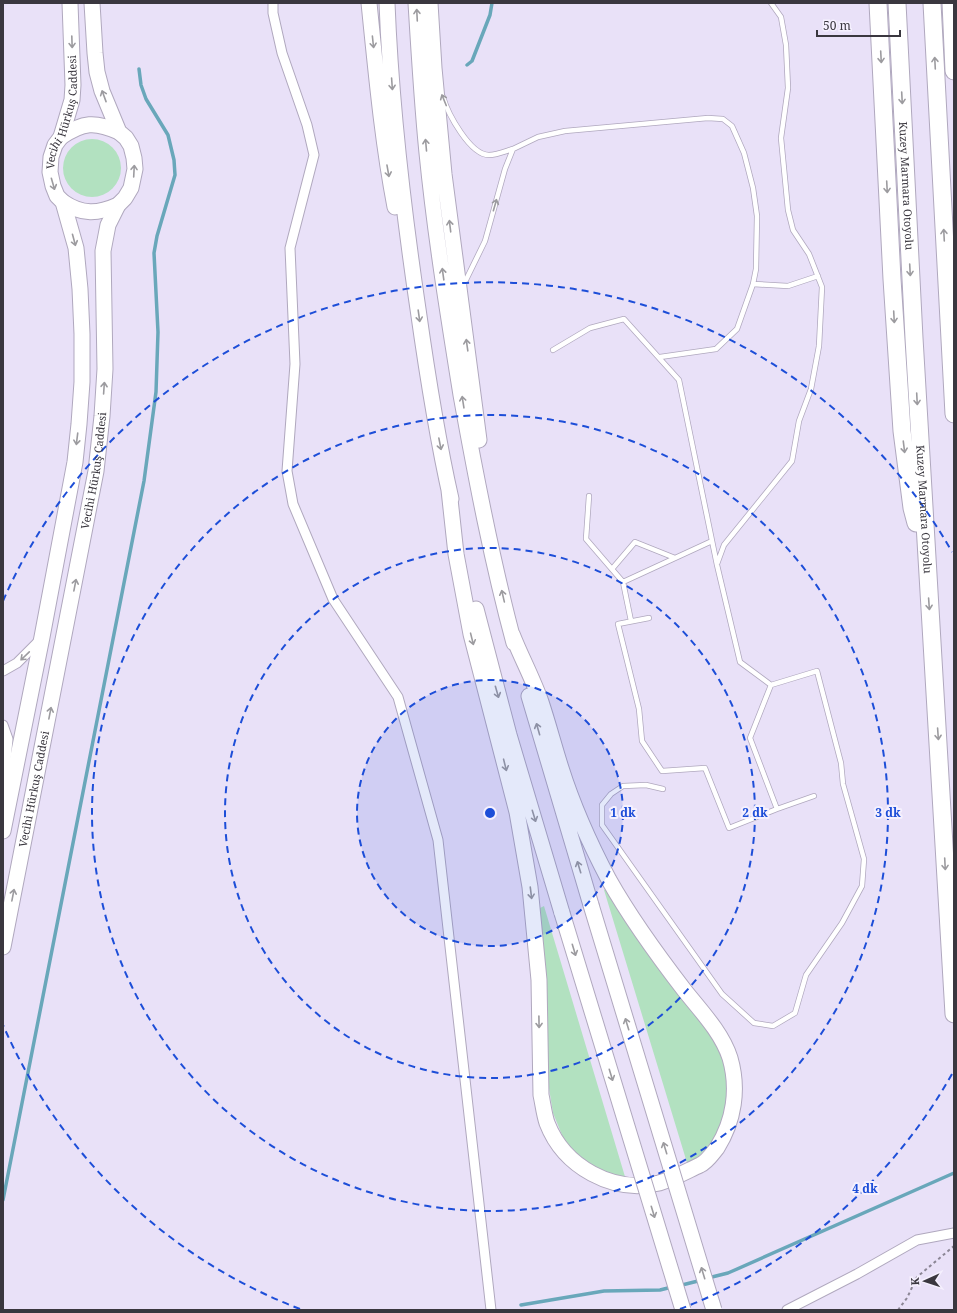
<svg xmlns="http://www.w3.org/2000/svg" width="957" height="1313" font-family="'Noto Serif',serif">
<rect width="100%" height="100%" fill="#e9e1f8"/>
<path fill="#b2e1c0" d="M63 168a29 29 0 1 1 58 0a29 29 0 1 1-58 0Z
M 608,888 L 717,1042 L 727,1067 L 730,1085 L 721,1130 L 702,1153 L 688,1166 L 604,890 Z
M 544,906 L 626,1180 L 620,1178 L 583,1162 L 564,1140 L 553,1113 L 548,1082 L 547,1015 L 540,908 Z"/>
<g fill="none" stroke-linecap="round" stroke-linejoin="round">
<path stroke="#69a7ba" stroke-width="3.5" d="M 467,65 L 472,61 L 490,15 L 492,3
M 3,1200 L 144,481 L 156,392 L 158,332 L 154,253 L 157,236 L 175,175 L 174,160 L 168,135 L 146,99 L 141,85 L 139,69
M 708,1278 L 728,1273 L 954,1173
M 678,1286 L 702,1280
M 521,1305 L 604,1291 L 660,1290 L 672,1287"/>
<g stroke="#b0a8be" stroke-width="6">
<path id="service" d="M 443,97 C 448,114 470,155 489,155 C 497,155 506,151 513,149 L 505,169 L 485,241 L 463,286
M 513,149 L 538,137 L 565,131 L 708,118 L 723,119 L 732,126 L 744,153 L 753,188 L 757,216 L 756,269 L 753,284 L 737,329 L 716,349 L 660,357
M 753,284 L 788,286 L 818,276
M 553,350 L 590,328 L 624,319 L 679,380 L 717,565 L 740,662 L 771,685 L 817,671 L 841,763 L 843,784 L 864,859 L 862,886 L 842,923 L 806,975 L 795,1013 L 773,1026 L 754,1023 L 722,994 L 602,825 L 602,805 L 611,794 L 623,786 L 646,785 L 663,789
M 589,496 L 586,539 L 623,582 L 631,621
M 717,564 L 724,545 L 792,461 L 799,421 L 811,389 L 819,346 L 822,287 L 809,254 L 793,230 L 788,210 L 781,138 L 788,88 L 786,45 L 781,17 L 771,3
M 612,569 L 635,542 L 675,558
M 623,582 L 712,541
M 649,618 L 618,624 L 639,709 L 642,741 L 662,771 L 705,768 L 729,828 L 777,809 L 814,796
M 771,685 L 750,738 L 777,809"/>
</g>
<g stroke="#b0a8be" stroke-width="11">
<path id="minor" d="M 273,3 L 273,13 L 282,53 L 307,125 L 314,155 L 290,248 L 295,364 L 287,471 L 293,504 L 333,599 L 398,697 L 438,840 L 491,1310
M 3,671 L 17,663 L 39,641
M 3,725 L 8,739 L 5,771 L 7,790
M 787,1310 L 857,1274 L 917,1240 L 954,1233"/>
</g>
<g stroke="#b0a8be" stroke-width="17">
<g id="primary">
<path d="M 61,137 C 83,122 95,121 119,132"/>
<path d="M 63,202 C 82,215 98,214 118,205"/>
<path id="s1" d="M 3,831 L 42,637 L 75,462 L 79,424 L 82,382 L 82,334 L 80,289 L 76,248 L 63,202 L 57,196 L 53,186 L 50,172 L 51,157 L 55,145 L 61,137 L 72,100 L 73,85 L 70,3"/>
<path id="s2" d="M 3,947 L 96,471 L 102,416 L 105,369 L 103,251 L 108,225 L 118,205 L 125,198 L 131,188 L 135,169 L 134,158 L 131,146 L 126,138 L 119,132 L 102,91 L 97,72 L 95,53 L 92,3"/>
</g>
</g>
<g stroke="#b0a8be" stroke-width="17">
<path id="trunk" d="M 369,3 C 376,71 382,139 395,207
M 387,3 C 391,106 403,208 418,309 C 427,373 437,437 451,499
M 416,3 C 419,53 422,103 427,153 C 435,234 448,314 461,395 C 476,478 492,562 514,643
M 430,3 L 434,68 L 444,174 L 479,440
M 449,490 L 456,554 L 471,634 L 517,812 L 530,887 L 539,980 L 541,1095 C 543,1104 544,1114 547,1123 C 564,1167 613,1194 659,1183 C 673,1179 687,1171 700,1165 C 707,1162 712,1154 717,1148 C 734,1121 739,1089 730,1058 C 722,1033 701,1011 685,991 C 658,956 631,919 609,880 C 590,844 573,806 561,768 C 554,746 548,723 541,702 C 533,679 521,657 512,634
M 476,609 L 509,735 L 562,913
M 529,696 L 591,905"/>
</g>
<g stroke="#b0a8be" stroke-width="19">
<g id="motorway">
<path d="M 878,3 L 892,279 L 902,431 L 912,508 L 916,523"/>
<path id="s3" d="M 897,3 L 914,338 L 954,1014"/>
<path d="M 932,3 L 954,414"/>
<path d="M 951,3 L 954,71"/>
</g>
</g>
<path stroke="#8b8695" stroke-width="2" stroke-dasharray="3 3" stroke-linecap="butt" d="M 898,1310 L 907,1298 L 917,1277 L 954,1246"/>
<use href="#service" stroke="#fff" stroke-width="4.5"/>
<use href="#minor" stroke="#fff" stroke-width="9"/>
<use href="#primary" stroke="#fff" stroke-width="15"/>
<use href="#trunk" stroke="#fff" stroke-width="15"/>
<use href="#motorway" stroke="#fff" stroke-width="17"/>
<g stroke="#b0a8be" stroke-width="17" stroke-linecap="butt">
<path id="trunk-bridge" d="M 591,905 L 714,1310
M 562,913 L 683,1310"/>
</g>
<use href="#trunk-bridge" stroke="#fff" stroke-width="15"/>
</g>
<defs><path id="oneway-shaft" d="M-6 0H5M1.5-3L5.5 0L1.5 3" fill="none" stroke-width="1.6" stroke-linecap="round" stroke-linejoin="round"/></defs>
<g stroke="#9c9b9f">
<use href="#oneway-shaft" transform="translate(417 15) rotate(-93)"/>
<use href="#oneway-shaft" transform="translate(72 42) rotate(88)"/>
<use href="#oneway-shaft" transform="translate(373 42) rotate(84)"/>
<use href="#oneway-shaft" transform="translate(881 57) rotate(87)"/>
<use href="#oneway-shaft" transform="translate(935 63) rotate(-93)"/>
<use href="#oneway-shaft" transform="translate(392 84) rotate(86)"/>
<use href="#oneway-shaft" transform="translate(104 96) rotate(-110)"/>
<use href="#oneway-shaft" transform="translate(902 98) rotate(87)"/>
<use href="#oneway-shaft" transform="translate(444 100) rotate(-112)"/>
<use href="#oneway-shaft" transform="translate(426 145) rotate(-95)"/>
<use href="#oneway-shaft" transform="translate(134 171) rotate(-87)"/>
<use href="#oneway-shaft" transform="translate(388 171) rotate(80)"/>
<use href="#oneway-shaft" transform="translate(53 184) rotate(74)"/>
<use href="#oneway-shaft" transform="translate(887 187) rotate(87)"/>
<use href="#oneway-shaft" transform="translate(495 205) rotate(-74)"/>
<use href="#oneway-shaft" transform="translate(450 226) rotate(-97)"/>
<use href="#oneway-shaft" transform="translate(944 235) rotate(-93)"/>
<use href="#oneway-shaft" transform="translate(74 240) rotate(75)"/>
<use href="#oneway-shaft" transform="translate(910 270) rotate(87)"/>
<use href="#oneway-shaft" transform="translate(443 274) rotate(-98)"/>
<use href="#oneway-shaft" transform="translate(419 316) rotate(82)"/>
<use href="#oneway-shaft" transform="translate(894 317) rotate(87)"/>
<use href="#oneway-shaft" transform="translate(467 345) rotate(-98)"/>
<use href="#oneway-shaft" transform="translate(104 388) rotate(-86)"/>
<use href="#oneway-shaft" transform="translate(917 399) rotate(87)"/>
<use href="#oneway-shaft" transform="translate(463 402) rotate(-99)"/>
<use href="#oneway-shaft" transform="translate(77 439) rotate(97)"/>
<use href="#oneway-shaft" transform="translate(440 444) rotate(79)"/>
<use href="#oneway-shaft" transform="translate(904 447) rotate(83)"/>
<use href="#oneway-shaft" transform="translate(75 585) rotate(-79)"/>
<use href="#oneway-shaft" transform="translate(503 596) rotate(-103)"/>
<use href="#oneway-shaft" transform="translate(929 604) rotate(86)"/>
<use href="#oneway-shaft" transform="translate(472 639) rotate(76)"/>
<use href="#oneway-shaft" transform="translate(25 656) rotate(136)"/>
<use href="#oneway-shaft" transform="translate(497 692) rotate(74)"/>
<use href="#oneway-shaft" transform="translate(50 713) rotate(-79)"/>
<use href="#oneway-shaft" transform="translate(538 729) rotate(-106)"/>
<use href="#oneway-shaft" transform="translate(938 734) rotate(86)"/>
<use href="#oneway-shaft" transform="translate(505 765) rotate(76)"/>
<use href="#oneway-shaft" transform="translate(534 816) rotate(73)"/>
<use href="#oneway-shaft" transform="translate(945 864) rotate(87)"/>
<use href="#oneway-shaft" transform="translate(579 867) rotate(-107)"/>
<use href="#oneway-shaft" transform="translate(531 893) rotate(83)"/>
<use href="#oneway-shaft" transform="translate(13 895) rotate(-79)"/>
<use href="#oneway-shaft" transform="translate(574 950) rotate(73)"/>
<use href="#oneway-shaft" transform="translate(539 1022) rotate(89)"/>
<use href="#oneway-shaft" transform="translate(627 1024) rotate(-107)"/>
<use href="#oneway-shaft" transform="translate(611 1075) rotate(73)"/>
<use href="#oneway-shaft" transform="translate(665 1148) rotate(-107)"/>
<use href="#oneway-shaft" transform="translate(653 1212) rotate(73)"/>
<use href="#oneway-shaft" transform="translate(703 1273) rotate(-107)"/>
</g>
<circle cx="490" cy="813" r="133" fill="#1d4ed8" fill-opacity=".12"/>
<g fill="none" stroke="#1d4ed8" stroke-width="2" stroke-dasharray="7 5">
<circle cx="490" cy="813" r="133"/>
<circle cx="490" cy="813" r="265"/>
<circle cx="490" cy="813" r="398"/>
<path d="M952 1074A531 531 0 0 1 680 1309M300 1309A531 531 0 0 1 3 1025M3 601A531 531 0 0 1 952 552"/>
</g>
<g text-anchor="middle" stroke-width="4" stroke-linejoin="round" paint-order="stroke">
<g font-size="11" fill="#3a373f" stroke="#f5f0fe">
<text dy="4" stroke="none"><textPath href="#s1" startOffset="734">Vecihi Hürkuş Caddesi</textPath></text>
<text dy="4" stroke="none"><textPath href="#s3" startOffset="183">Kuzey Marmara Otoyolu</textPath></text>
<text dy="4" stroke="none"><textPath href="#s2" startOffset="485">Vecihi Hürkuş Caddesi</textPath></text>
<text dy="4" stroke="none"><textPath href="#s3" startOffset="507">Kuzey Marmara Otoyolu</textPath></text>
<text dy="4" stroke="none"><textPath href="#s2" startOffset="161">Vecihi Hürkuş Caddesi</textPath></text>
</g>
</g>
<circle cx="490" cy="813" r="6" fill="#1d4ed8" stroke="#f5f0fe" stroke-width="2"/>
<g font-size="12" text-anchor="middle" font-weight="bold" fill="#1d4ed8" stroke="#f5f0fe" stroke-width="4" stroke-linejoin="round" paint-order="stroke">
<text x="623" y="817">1 dk</text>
<text x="755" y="817">2 dk</text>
<text x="888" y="817">3 dk</text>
<text x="865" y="1193">4 dk</text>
</g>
<rect width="957" height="1313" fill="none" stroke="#3a373f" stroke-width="8"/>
<g transform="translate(925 1281) rotate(267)" stroke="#f5f0fe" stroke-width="3" paint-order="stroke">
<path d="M0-3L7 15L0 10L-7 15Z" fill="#3a373f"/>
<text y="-6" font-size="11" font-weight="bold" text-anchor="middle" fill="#3a373f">K</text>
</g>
<path d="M817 30v6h83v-6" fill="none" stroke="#3a373f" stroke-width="2"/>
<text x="823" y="30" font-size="12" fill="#3a373f" stroke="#f5f0fe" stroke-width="3" paint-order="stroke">50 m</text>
</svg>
